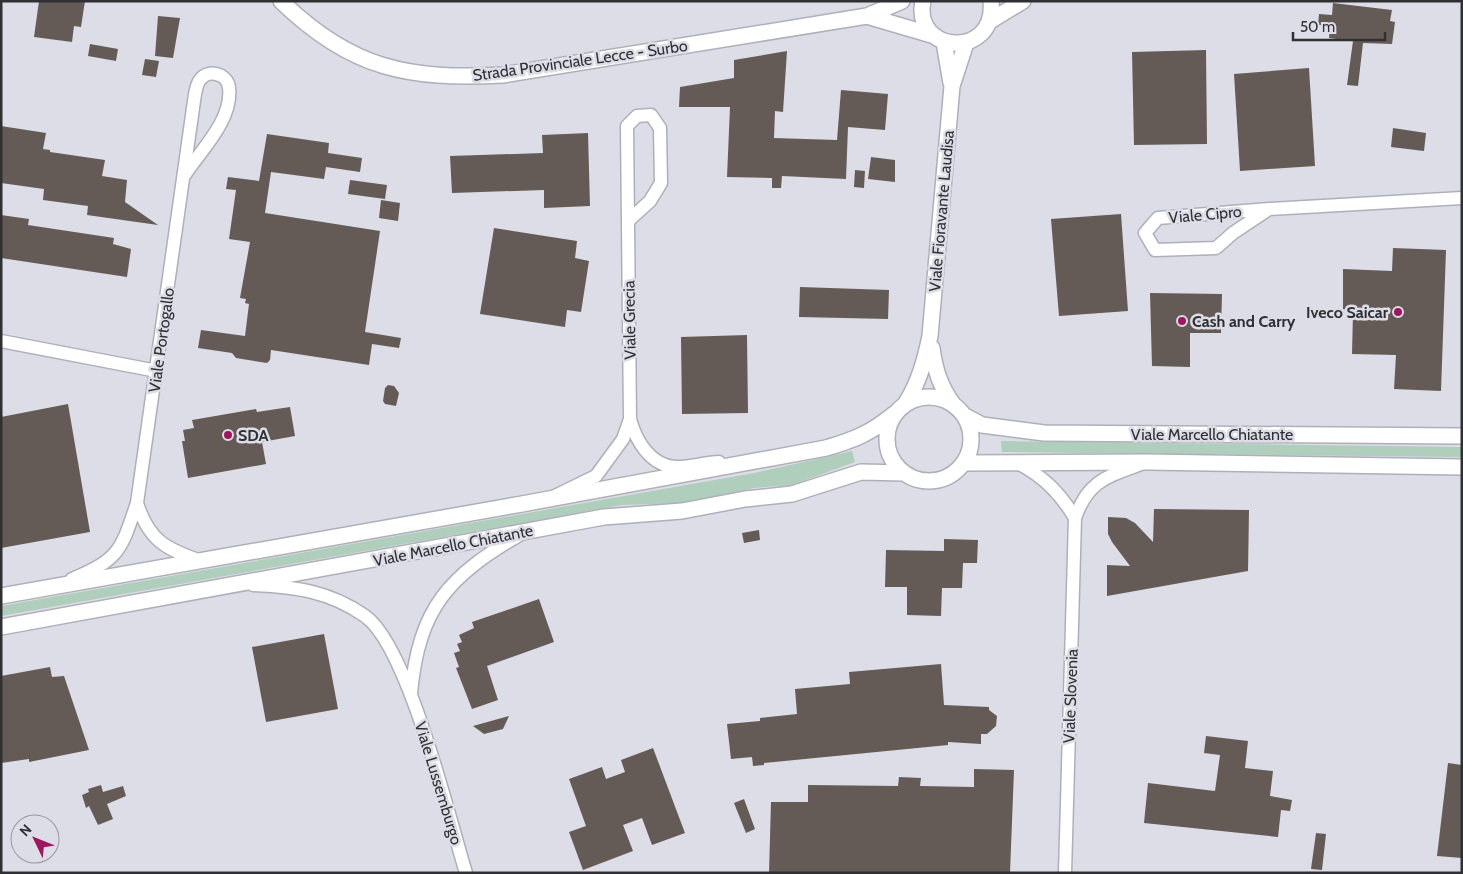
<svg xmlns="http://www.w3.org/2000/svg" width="1463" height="874" font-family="Cabin,sans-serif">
<rect width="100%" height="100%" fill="#dddde7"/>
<path fill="#afcebc" d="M 1001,441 L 1462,447 L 1462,457 L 1002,452 Z
M 852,451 L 855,462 L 792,485 L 754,488 L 683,503 L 622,505 L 1,616 L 1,606 L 754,473 Z"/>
<path fill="#645b56" d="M 39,1 L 85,1 L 81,27 L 74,26 L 72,42 L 34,37 Z
M 1333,3 L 1392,10 L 1390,21 L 1395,22 L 1392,44 L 1363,43 L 1358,86 L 1347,85 L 1353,41 L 1329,38 L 1330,26 L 1318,25 L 1319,14 L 1332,15 Z
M 158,16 L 180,18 L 173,58 L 155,56 Z
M 90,44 L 118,49 L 116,61 L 88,56 Z
M 1206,50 L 1207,144 L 1134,145 L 1132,52 Z
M 787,51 L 783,112 L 775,111 L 774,138 L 837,140 L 841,90 L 888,94 L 885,130 L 848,127 L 846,179 L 782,176 L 781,188 L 772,188 L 772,178 L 727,177 L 730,107 L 679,107 L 680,87 L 734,78 L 734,60 Z
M 145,59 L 159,61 L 156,77 L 142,75 Z
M 1309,68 L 1315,166 L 1240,171 L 1234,74 Z
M 1,126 L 46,133 L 43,149 L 50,150 L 50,152 L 105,160 L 102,176 L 127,180 L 125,202 L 158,225 L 87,215 L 88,206 L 43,200 L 44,189 L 1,183 Z
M 1393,128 L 1426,133 L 1424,151 L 1391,147 Z
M 588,133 L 590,206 L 544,208 L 544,190 L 452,193 L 450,156 L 543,153 L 542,135 Z
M 267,134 L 329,143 L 328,153 L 362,158 L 360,172 L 326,167 L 324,179 L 271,172 L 265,213 L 380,231 L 365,332 L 401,338 L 399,348 L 372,344 L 369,365 L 271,350 L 270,360 L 267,363 L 236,358 L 232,353 L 198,348 L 201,330 L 245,336 L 249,304 L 245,303 L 246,299 L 240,298 L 250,242 L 229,239 L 236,190 L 226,189 L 228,177 L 259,181 Z
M 871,157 L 895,160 L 895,182 L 868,179 Z
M 855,170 L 865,171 L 864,188 L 854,187 Z
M 350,180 L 387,185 L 385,199 L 348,194 Z
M 381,200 L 400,203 L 398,221 L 379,218 Z
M 1121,214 L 1128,311 L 1059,316 L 1051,219 Z
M 1,215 L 29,219 L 28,225 L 114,238 L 113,244 L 131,249 L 127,277 L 1,258 Z
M 494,228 L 577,241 L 575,258 L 589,261 L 581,312 L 567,310 L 565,327 L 480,314 Z
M 1393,248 L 1446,250 L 1441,391 L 1394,389 L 1396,355 L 1352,354 L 1353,311 L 1343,309 L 1343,269 L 1392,271 Z
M 800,287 L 889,290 L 888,319 L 799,317 Z
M 1150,293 L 1222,294 L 1221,333 L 1190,333 L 1190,367 L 1152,366 Z
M 747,335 L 748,413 L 682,414 L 681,337 Z
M 388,385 L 394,386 L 399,393 L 396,406 L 385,404 L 383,401 L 385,388 Z
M 68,404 L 90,532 L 1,548 L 1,417 Z
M 290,407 L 295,436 L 262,442 L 266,464 L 188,478 L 182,441 L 185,441 L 183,430 L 194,428 L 192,420 L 256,409 L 257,412 Z
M 1154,509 L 1249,510 L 1248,571 L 1107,596 L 1107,565 L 1130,566 L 1112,542 L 1108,534 L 1108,517 L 1126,518 L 1135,523 L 1153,542 Z
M 759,530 L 760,540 L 744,543 L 742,533 Z
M 944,539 L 978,540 L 977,563 L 963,563 L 962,588 L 942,588 L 941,616 L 907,615 L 907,587 L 885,587 L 886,550 L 944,551 Z
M 539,599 L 554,642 L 487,666 L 498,700 L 472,709 L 456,668 L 459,667 L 454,653 L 460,651 L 457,644 L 462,642 L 459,635 L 474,628 L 472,622 Z
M 324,634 L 338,709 L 266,722 L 252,647 Z
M 941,664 L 944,705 L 989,707 L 989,710 L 997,716 L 996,726 L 987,734 L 981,734 L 981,744 L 948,742 L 948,745 L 764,763 L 764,765 L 753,766 L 752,757 L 731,759 L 727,724 L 760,721 L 760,718 L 797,714 L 795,689 L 850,684 L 849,672 Z
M 50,667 L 52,677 L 64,676 L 89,750 L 29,762 L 29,759 L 1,763 L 1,676 Z
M 509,716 L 503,729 L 484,734 L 473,726 Z
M 1206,736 L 1248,741 L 1245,768 L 1273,771 L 1270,796 L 1292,800 L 1290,811 L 1281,810 L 1278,837 L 1144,823 L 1148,783 L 1215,791 L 1220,755 L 1204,753 Z
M 653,748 L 685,833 L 652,845 L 642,818 L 623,825 L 633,851 L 583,870 L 569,832 L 586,826 L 569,779 L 602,767 L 606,779 L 625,772 L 621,760 Z
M 1448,763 L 1462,765 L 1462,858 L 1437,856 Z
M 974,769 L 1014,770 L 1010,873 L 769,873 L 771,802 L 808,802 L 808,785 L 898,786 L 899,777 L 921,778 L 920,786 L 974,787 Z
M 101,785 L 103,792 L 123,786 L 126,796 L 107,804 L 113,819 L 98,825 L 89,806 L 86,808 L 82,795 L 89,792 L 88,789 Z
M 744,799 L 755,829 L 746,833 L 734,803 Z
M 1316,833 L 1326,834 L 1322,870 L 1311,869 Z"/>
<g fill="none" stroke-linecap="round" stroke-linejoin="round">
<g stroke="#afafb9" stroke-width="15">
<path id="minor" d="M 1269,209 L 1233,233 L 1216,248 L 1155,250 L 1145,233 L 1158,218 Z
M 1269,209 L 1462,198
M 628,221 L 650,201 L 661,183 L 660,128 L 651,115 L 637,116 L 627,126 L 630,419 C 636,441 650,465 675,467 C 689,468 705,462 719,462
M 1,341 L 157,371
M 1018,463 C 1044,477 1060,493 1075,518 C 1088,481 1106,477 1141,464
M 553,497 L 596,476 L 623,439 L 630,419
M 137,503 C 149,541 166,549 201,561
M 72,579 C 120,559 121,550 137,503 L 195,94 C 196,90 197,83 200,80 C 208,68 228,74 229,88 C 233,120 200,151 184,176
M 253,585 C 296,587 329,591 365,616 C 408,646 449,818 466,873
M 411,693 C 419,607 449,576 521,534
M 1065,873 L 1075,518"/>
</g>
<g stroke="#afafb9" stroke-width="18">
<path id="tertiary" d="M 281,1 C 351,69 408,80 503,75 L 867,16 L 902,1
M 923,1 C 912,54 997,60 991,1
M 867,16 L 935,36
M 990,21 L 1023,1
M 944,42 L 951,83
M 932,348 C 935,370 940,386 953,404
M887 439a42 42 0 1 1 84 0a42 42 0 1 1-84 0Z
M 906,403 C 919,382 925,360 930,336 L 952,86 L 966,43
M 965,416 L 982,425 L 1044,433 L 1462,436
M 963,463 L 1147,462 L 1462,467
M 1,596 L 522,504 L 826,448 C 854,440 871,433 894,414
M 1,627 L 604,517 L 682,511 L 745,499 L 792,494 L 861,472 L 904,473"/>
</g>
<use href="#minor" stroke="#fff" stroke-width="12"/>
<use href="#tertiary" stroke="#fff" stroke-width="15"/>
</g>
<g fill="#a0155f" stroke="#dddde7" stroke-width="2">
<circle cx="1398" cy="312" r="5"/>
<circle cx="1182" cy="321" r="5"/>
<circle cx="228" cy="435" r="5"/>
</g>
<g text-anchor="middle" stroke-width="5" stroke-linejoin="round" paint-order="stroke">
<g font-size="16" fill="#303034" stroke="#dddde7">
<text transform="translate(580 60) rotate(-8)" y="6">Strada Provinciale Lecce - Surbo</text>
<text transform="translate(941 211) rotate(-85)" y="6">Viale Fioravante Laudisa</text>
<text transform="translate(1205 214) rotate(-5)" y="6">Viale Cipro</text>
<text transform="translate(629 320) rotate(-91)" y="6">Viale Grecia</text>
<text transform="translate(161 340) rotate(-82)" y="6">Viale Portogallo</text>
<text x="1212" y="440">Viale Marcello Chiatante</text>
<text transform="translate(453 545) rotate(-11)" y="6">Viale Marcello Chiatante</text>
<text transform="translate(1070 696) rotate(-88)" y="6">Viale Slovenia</text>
<text transform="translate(439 783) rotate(73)" y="6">Viale Lussemburgo</text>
</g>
<g font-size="16" font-weight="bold" fill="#303034" stroke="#dddde7" text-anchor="start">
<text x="1388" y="318" text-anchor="end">Iveco Saicar</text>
<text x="1192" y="327">Cash and Carry</text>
<text x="238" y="441">SDA</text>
</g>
</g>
<rect width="1463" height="874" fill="none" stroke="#303034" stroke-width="5"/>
<g transform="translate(35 839) rotate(313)"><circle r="24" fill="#dddde7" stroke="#98989f"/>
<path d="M0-4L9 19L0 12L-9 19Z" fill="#a0155f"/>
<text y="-8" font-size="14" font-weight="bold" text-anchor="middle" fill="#303034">N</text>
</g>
<path d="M1293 32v8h92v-8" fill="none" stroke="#303034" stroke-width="2.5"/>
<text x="1300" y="32" font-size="15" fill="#303034" stroke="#dddde7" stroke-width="4" paint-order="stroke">50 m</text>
</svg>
